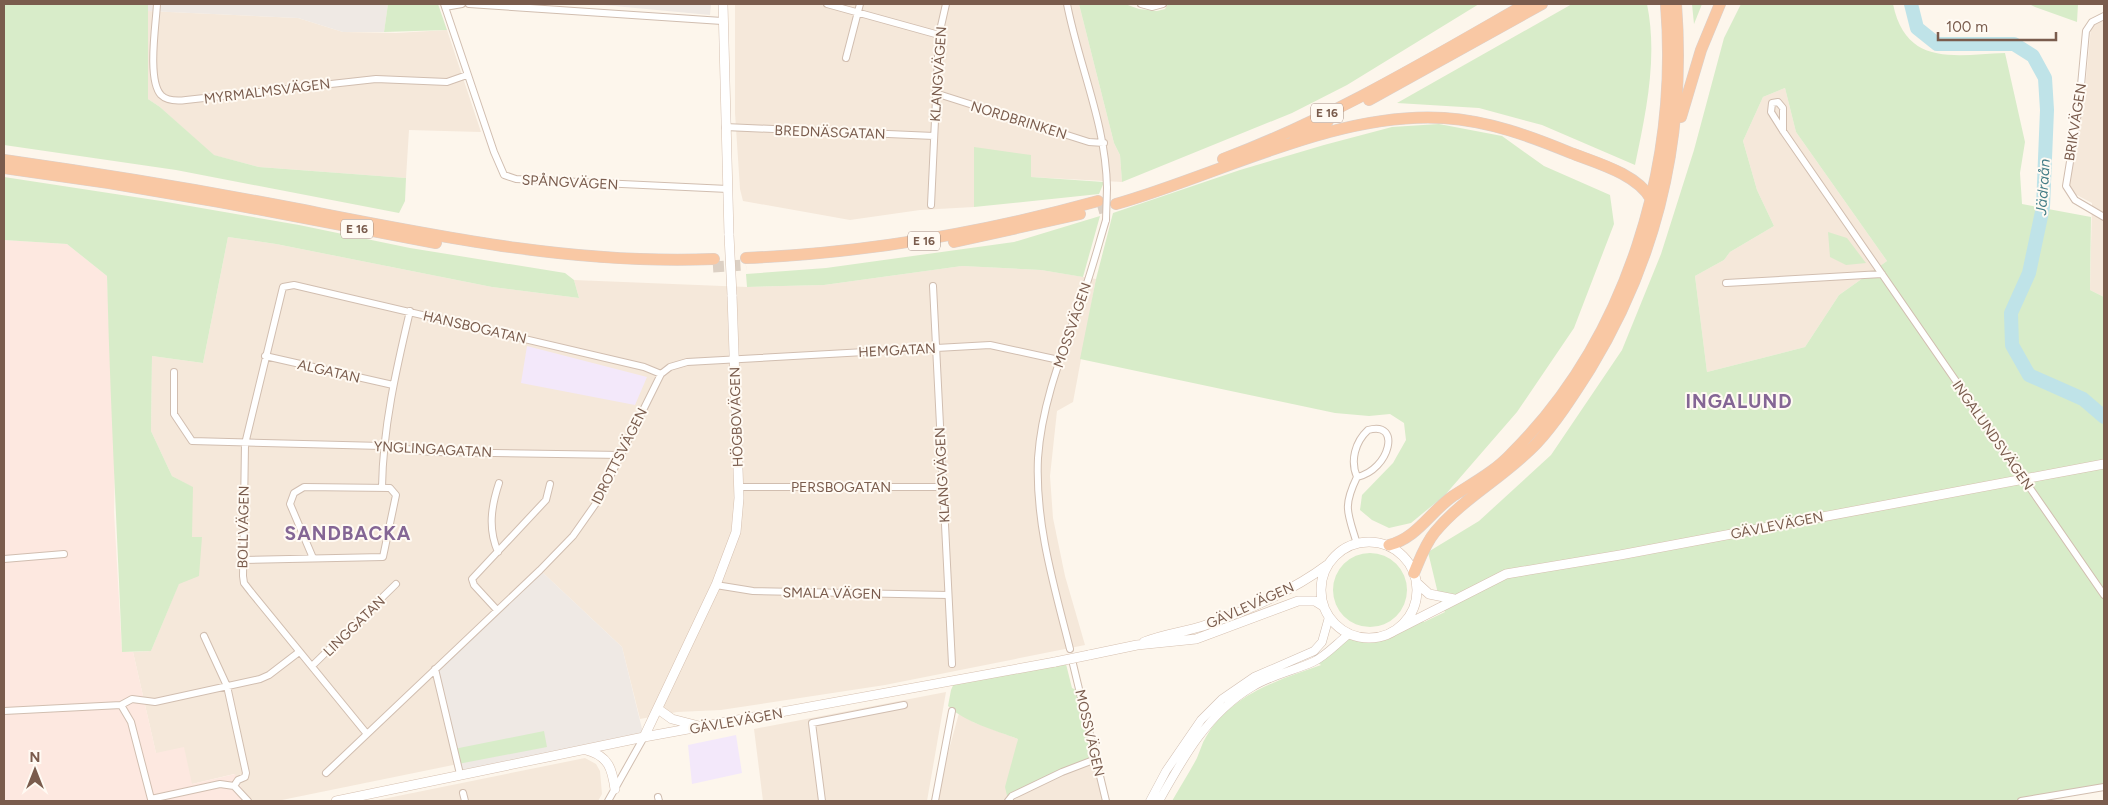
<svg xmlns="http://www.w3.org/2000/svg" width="2108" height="805" font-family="Figtree,sans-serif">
<rect width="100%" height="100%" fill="#fdf6ec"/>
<path fill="#f5e8da" d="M 735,4 L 1079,4 L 1114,143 L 1120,155 L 1122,182 L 1030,177 L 974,148 L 974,207 L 920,210 L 850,220 L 743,201 L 740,189 L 735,113 Z
M 148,11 L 298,18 L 343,32 L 396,33 L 447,30 L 481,132 L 409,130 L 406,178 L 259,167 L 213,155 L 160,107 L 148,99 Z
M 2104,20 L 2104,297 L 2090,290 L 2092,203 L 2071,192 L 2068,185 L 2083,110 L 2091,27 L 2097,22 Z
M 1785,88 L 1796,132 L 1887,261 L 1839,295 L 1805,347 L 1707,372 L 1695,276 L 1724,260 L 1730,252 L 1774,226 L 1757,190 L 1743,141 L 1763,97 Z
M 228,237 L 276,244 L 492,287 L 579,298 L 574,280 L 747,287 L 824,285 L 962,266 L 1041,270 L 1096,279 L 1073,402 L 1057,411 L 1050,476 L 1053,518 L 1065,576 L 1085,645 L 885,685 L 721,710 L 677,712 L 640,719 L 622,647 L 540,570 L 458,764 L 277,801 L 248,801 L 234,774 L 192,784 L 156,753 L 133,652 L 151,651 L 179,583 L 202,537 L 192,537 L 192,487 L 172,476 L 151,431 L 152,356 L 203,363 Z
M 946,692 L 927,801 L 763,801 L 754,729 Z
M 959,713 L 973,722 L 1018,739 L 1016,751 L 1096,759 L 1106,801 L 935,801 Z
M 585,758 L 596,764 L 600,771 L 602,794 L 598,801 L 373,801 Z"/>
<path fill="#fde8e0" d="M 4,240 L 67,244 L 107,276 L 115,462 L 114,512 L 122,652 L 133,652 L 156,753 L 184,747 L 192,784 L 235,774 L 248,801 L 4,801 Z"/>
<path fill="#efe9e4" d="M 148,4 L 388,4 L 384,32 L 343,32 L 298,18 L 148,11 Z
M 593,4 L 711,4 L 710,15 Z
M 540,570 L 622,647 L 644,737 L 460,774 L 435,669 Z"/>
<path fill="#f3e8fa" d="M 527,346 L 647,377 L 635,405 L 521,383 Z
M 736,735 L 742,773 L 692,784 L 688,745 Z"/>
<path fill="#d8ecc9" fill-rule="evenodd" d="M 4,4 L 148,4 L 148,99 L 160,107 L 214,155 L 259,167 L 406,178 L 405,201 L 399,213 L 176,170 L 4,145 Z
M 388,4 L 438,4 L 447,30 L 384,32 Z
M 1079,4 L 1125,4 L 1139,9 L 1157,11 L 1165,9 L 1168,4 L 1479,4 L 1347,85 L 1292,113 L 1122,182 L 1120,155 L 1114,143 Z
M 1572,4 L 1647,4 C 1658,57 1646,113 1635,165 L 1542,125 L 1479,108 L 1397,103 Z
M 1692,4 L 1702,4 L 1694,24 Z
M 1741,4 L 1893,4 C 1906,67 1955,55 2005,53 L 2025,142 L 2020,173 L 2022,204 L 2091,217 L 2090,290 L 2104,297 L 2104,787 L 2021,801 L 1172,801 C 1180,787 1189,773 1197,758 C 1200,751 1202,743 1206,737 C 1230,695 1278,680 1321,665 L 1315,661 L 1349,634 C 1376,642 1395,631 1419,619 L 1424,622 L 1445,612 L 1441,606 L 1428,552 L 1479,521 L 1551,455 L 1622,350 L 1661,254 L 1694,150 L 1724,38 ZM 1785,88 L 1796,132 L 1887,261 L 1839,295 L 1805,347 L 1707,372 L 1695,276 L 1724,260 L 1730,252 L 1774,226 L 1757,190 L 1743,141 L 1763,97 Z
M 2029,4 L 2078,4 L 2077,22 L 2035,7 Z
M 1439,124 L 1502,136 L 1544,166 L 1610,195 L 1614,224 L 1574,328 L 1517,412 L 1445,495 L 1411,523 L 1389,528 L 1372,520 L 1360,510 L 1362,495 L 1393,463 L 1406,440 L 1404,423 L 1390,414 L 1369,416 L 1335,413 L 1080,359 L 1096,279 L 1113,213 L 1240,170 L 1324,145 L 1392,127 Z
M 974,147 L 1031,155 L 1031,177 L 1104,182 L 1099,194 L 974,207 Z
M 4,177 L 161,201 L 299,225 L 410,248 L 565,273 L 574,280 L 579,298 L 492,287 L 276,244 L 228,237 L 203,363 L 152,356 L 151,431 L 172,476 L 193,487 L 192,537 L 202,537 L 199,576 L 179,584 L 151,651 L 122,652 C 117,527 110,402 107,276 L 67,244 L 4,240 Z
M 1100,216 L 1083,277 L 1041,270 L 962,266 L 824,285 L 747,287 L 746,274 L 826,268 L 1014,242 Z
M 1828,232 L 1847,238 L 1866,263 L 1846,265 L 1830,257 Z
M1333 590a37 37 0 1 1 74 0a37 37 0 1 1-74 0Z
M 1065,660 L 1072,688 L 1080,692 L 1096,759 L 1008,800 L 1005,787 L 1018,739 C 995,730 966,723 948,706 L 951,690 L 955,681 Z
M 544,731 L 547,747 L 458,764 L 454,749 Z"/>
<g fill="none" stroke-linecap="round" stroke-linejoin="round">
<path stroke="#bfe3e8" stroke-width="14" d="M 1911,4 L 1917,28 L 1937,44 L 2014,44 L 2033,56 L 2045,78 L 2047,110 L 2043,207 L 2029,273 L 2011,313 L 2012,345 L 2029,375 L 2083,399 L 2104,417"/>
<path stroke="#dcd0c4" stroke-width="11" stroke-dasharray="11 5.5" stroke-linecap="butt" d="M 1098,209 L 1116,204
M 713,267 L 746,265"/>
<g stroke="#d1beb0" stroke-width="8">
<path id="minor" d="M 157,4 C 156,24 147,80 161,95 C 167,101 178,101 186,100 L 376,79 L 447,82 L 467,75
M 444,4 L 494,152 L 504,175 L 516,179 L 728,189
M 469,4 L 722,21
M 827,4 L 939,35
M 1067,4 C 1079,66 1106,124 1107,188
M 1141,4 L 1152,7 L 1163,4
M 445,7 L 462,4
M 2104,16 L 2092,22 L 2086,31 L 2079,107 L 2066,186 L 2075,200 L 2104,217
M 846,58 L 860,4
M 935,93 L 1089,142 L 1104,143
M 725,127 L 934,136
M 1783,131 L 1783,108 L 1778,102 L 1772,103 L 1771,112 L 1783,131 L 2104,595
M 931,205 L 939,35 L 946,4
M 1726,283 L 1882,274
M 933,286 L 952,664
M 265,356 L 393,385
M 174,372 L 174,414 L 192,441 L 382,446 L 431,452 L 622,455
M 1357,477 C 1350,461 1355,442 1368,430 C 1402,420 1390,470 1357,477 C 1342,508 1348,513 1357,544
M 382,487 C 383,427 396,370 410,311
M 738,487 L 943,487
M 498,552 C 488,529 491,507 499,483
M 4,559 L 64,554
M 243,560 L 383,557 L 396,495 L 390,488 L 304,487 L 294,493 L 290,504 L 313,558
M 716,585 L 753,591 L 948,595
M 497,610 L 474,585 L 472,579 L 546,500 L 550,484
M 204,636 L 227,686 L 246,773 L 245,777 L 238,780 L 234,786 L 248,801
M 1070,649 C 1054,586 1035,523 1038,458 C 1042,399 1066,344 1085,289 C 1093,266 1099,243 1106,220
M 1073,664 L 1106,801
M 312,666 L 396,584
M 435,669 L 460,774
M 121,705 L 131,722 L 151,799 L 220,784 L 234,786
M 4,711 L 121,705 L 132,699 L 155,702 L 260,679 L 269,675 L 299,652
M 367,734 L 251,592 L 244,583 L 243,576 L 245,444 L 283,287 L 294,285 L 644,367 L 661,374
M 326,773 L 540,570 L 573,536 L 599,499 L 661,374 L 670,367 L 687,362 L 990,345 L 1059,360
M 463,793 L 465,801
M 658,797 L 659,801
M 608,801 L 644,737
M 822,801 L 812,723 L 904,705
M 935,801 L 952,711
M 1008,801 L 1012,796 L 1062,772 L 1096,759
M 2021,801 L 2104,787"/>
</g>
<g stroke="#d1beb0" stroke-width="9">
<path id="tertiary" d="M 1150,801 L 1166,771 L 1201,720 L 1222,699 L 1254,677 L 1314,651 L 1322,642 L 1329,617
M 1159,801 C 1183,758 1208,713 1252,687 C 1271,675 1293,671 1313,662 C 1326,656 1337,643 1349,634"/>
</g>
<g stroke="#d6c0b0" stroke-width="10">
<path id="secondary" d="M 723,4 L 729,235
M1321 590a48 48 0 1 1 96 0a48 48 0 1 1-96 0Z
M 1417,583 L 1429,594 L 1454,599
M 1392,632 L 1506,574 L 1620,555 L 2104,464
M 1144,642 C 1163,634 1184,632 1203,626 C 1246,611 1291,592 1327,565
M 1089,655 L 1137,645 L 1196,639 L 1298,601 L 1315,601 L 1323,606
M 658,709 L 672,719 L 699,726
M 644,737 L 716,585 L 736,532 L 739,498 L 732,295
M 586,750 C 609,756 612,769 615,789
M 336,801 L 644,737 L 1055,662"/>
</g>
<g stroke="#dad1cd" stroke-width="12">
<path id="trunk" d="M 1369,100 L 1542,4
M 1681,117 L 1701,50 L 1720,4
M 1295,137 L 1328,121
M 1223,159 C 1330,119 1428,60 1526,4
M 4,160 C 102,174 200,190 298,209 C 436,236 574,265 714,259
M 4,168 L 109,183 L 220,202 L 436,243
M 1116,204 C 1219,175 1336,111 1444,118 C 1489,121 1530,136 1571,153 C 1597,163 1637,174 1651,199
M 954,242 L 1080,214
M 746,258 C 865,253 982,233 1098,201
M 1389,545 C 1417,538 1430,512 1453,496 C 1473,483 1494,472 1511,454 C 1628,338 1679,165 1666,4
M 1414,573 C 1420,559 1425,544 1435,532 C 1463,498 1506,476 1537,443 C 1557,421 1574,394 1590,369 C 1659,256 1686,135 1676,4"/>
</g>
<use href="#minor" stroke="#fff" stroke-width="6"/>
<use href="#tertiary" stroke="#fff" stroke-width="8"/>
<use href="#secondary" stroke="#fff" stroke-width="9"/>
<use href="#trunk" stroke="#f9c8a4" stroke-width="11"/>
<g stroke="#d1beb0" stroke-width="8" stroke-linecap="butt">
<path id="minor-bridge" d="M 1106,220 L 1107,188"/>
</g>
<g stroke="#d6c0b0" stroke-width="10" stroke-linecap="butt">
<path id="secondary-bridge" d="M 729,235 L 732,295
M 1055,662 L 1089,655"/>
</g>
<use href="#minor-bridge" stroke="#fff" stroke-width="6"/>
<use href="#secondary-bridge" stroke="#fff" stroke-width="9"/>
</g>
<g text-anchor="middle" stroke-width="4" stroke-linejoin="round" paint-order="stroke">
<g fill="#fffaf3" stroke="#a28b7f" stroke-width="1">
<rect x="1311" y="103.5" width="32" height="19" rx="4"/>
<rect x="341" y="219.5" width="32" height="19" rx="4"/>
<rect x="908" y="231.5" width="32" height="19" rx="4"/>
</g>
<g font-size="12" font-weight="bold" fill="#7a5c4d">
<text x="1327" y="117">E 16</text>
<text x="357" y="233">E 16</text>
<text x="924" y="245">E 16</text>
</g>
<g font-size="14" fill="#7a5c4d" stroke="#fffaf3">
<text transform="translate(938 74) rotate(-86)" y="5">KLANGVÄGEN</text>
<text transform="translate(267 91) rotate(-7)" y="5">MYRMALMSVÄGEN</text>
<text transform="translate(1019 120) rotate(17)" y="5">NORDBRINKEN</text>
<text transform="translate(2075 122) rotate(-81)" y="5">BRIKVÄGEN</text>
<text transform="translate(830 132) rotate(2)" y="5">BREDNÄSGATAN</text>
<text transform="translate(570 182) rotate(3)" y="5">SPÅNGVÄGEN</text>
<text transform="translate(1072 325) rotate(-71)" y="5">MOSSVÄGEN</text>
<text transform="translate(475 327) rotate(13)" y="5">HANSBOGATAN</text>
<text transform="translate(897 350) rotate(-3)" y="5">HEMGATAN</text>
<text transform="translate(329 371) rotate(13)" y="5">ALGATAN</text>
<text transform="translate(736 417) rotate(-92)" y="5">HÖGBOVÄGEN</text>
<text transform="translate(1993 435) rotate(55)" y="5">INGALUNDSVÄGEN</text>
<text transform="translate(433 449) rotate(3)" y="5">YNGLINGAGATAN</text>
<text transform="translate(619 456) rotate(-63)" y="5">IDROTTSVÄGEN</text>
<text transform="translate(942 475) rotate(-93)" y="5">KLANGVÄGEN</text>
<text x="841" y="492">PERSBOGATAN</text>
<text transform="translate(1777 525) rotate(-11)" y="5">GÄVLEVÄGEN</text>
<text transform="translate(243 527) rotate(-89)" y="5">BOLLVÄGEN</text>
<text transform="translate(832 593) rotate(1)" y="5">SMALA VÄGEN</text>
<text transform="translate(1250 605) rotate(-24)" y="5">GÄVLEVÄGEN</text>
<text transform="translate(354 626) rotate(-44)" y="5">LINGGATAN</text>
<text transform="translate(736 721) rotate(-10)" y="5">GÄVLEVÄGEN</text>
<text transform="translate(1090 733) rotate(77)" y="5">MOSSVÄGEN</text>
</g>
<g font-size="15" font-style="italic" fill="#437c86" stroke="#fffaf3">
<text transform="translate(2043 187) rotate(-86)" y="5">Jädraån</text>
</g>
<g font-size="19" font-weight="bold" letter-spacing="1" fill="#846695" stroke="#fffaf3">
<text x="1739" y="408">INGALUND</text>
<text x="348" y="540">SANDBACKA</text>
</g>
</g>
<rect width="2108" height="805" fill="none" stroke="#7a5c4d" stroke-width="10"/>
<g transform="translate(35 770)" stroke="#fffaf3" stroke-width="4" paint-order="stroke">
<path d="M0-4L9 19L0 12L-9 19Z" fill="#7a5c4d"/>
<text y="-8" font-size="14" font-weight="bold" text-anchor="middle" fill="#7a5c4d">N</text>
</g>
<path d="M1938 32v8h118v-8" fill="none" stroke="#7a5c4d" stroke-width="2.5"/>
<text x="1946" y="32" font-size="15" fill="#7a5c4d" stroke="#fffaf3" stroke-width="4" paint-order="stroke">100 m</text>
</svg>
